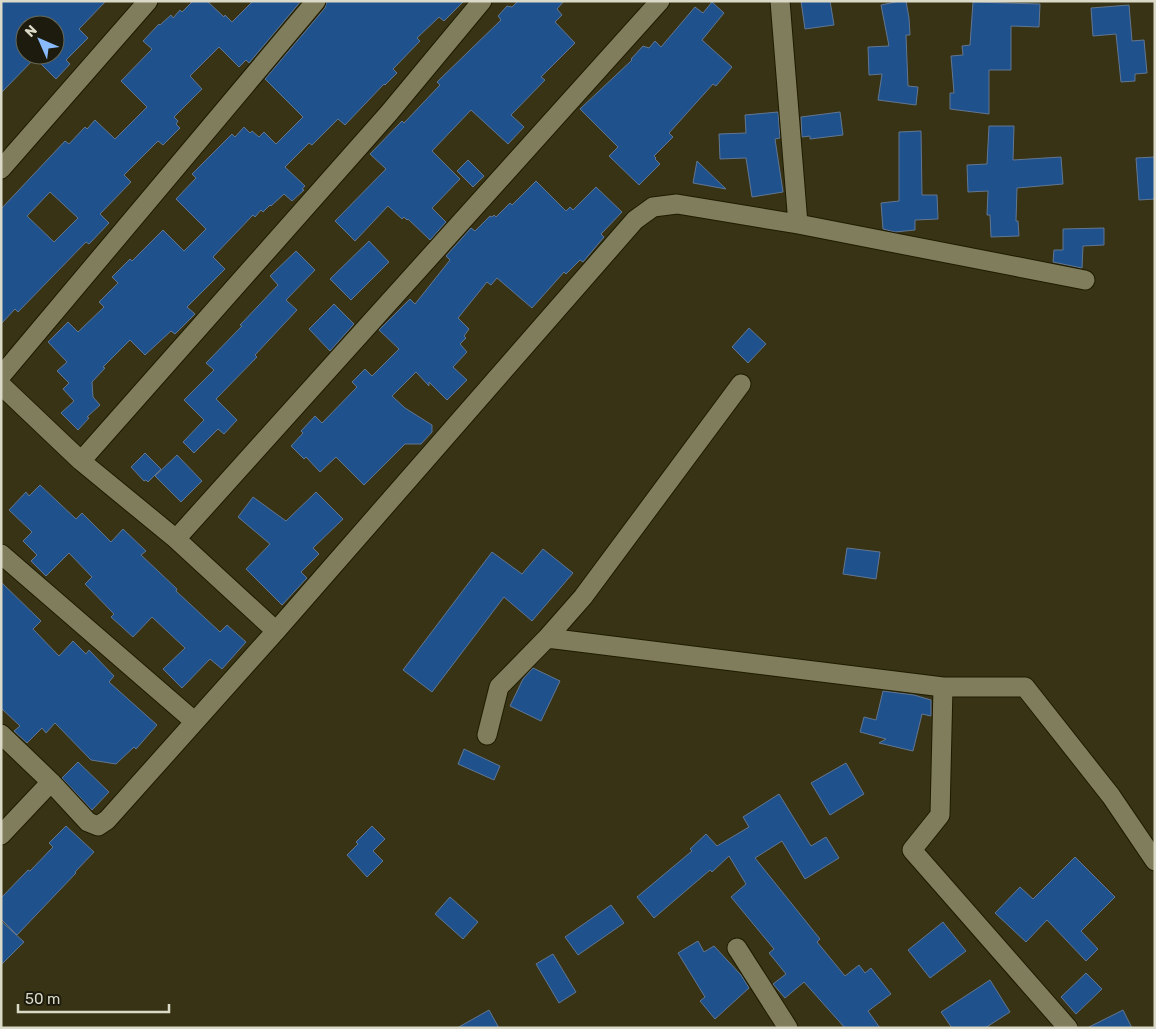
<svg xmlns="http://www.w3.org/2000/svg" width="1156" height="1029" font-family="Rubik,sans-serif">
<rect width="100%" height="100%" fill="#373314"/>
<path fill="#1f518d" stroke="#627691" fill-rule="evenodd" d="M 1,1 L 106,1 L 79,29 L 88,38 L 66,60 L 70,64 L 56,79 L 35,58 L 1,93 ZM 25,25 L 55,25 L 55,55 L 25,55 Z
M 193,1 L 207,1 L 224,17 L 225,15 L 232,22 L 253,1 L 301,1 L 249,63 L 246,60 L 239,67 L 219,47 L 190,76 L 202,89 L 174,117 L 178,121 L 176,124 L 180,128 L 163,145 L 158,141 L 124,175 L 131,182 L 100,214 L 109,223 L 89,244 L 86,242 L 18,312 L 15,309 L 1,324 L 1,209 L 65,141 L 69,144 L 85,127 L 87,129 L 95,120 L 115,139 L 147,107 L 121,81 L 152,49 L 143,41 L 159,24 L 160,25 L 171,15 L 173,18 L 180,10 L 182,12 ZM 50,192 L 78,218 L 54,242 L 27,216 Z
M 327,1 L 464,1 L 444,21 L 439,17 L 417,38 L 420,41 L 393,69 L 397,73 L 385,85 L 384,84 L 345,125 L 338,119 L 312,145 L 309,143 L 285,167 L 305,186 L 302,189 L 304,190 L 292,201 L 284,194 L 271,206 L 270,205 L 263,212 L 261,210 L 255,217 L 253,215 L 213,257 L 225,269 L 187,307 L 195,314 L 175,334 L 171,331 L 145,355 L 130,340 L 103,367 L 105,368 L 92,382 L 93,397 L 100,405 L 87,417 L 89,418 L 78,430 L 61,413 L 74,401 L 63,389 L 69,383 L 57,371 L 67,362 L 48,342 L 68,322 L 78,332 L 104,307 L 99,302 L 118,283 L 112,277 L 130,259 L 132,261 L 163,230 L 184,251 L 206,229 L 176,199 L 196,178 L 192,174 L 232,134 L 235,137 L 244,127 L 250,133 L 252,131 L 259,137 L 264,132 L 276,144 L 303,117 L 265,79 L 325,8 Z
M 518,1 L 564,1 L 557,9 L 562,15 L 555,22 L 575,43 L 541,77 L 545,80 L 511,115 L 524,127 L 508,144 L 471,110 L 432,151 L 460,179 L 432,208 L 446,222 L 430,240 L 408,219 L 407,220 L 404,217 L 402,219 L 388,206 L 355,241 L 335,221 L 386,169 L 370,154 L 402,121 L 404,123 L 440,85 L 437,82 L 501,20 L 498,16 L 507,6 L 512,7 Z
M 801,1 L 830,1 L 834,25 L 805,29 Z
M 900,1 L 906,1 L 909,18 L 910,35 L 906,35 L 908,86 L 918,87 L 916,105 L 878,100 L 882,74 L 869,75 L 868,47 L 889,46 L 881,5 Z
M 712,2 L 724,13 L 702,40 L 732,67 L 716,86 L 713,84 L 669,133 L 673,137 L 654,156 L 656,158 L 655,159 L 660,164 L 639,185 L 609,156 L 618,147 L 580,109 L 632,60 L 631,59 L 643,46 L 649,48 L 655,41 L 661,47 L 695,7 L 703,13 Z
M 973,2 L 1040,4 L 1039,27 L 1011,26 L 1011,70 L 989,70 L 989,114 L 950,109 L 950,93 L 954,93 L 951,56 L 963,55 L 962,46 L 970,45 Z
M 1129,5 L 1132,41 L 1144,40 L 1147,73 L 1135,74 L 1135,81 L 1121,82 L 1116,34 L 1093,36 L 1091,8 Z
M 778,112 L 780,138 L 775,139 L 783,192 L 752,197 L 746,158 L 720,159 L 719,134 L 746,133 L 745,115 Z
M 840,112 L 843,135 L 810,139 L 810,136 L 802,137 L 801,117 Z
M 989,126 L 1014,126 L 1013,160 L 1061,157 L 1063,184 L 1017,188 L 1016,221 L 1018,221 L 1019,236 L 991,237 L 990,215 L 987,215 L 988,191 L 968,192 L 967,165 L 987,164 Z
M 921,131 L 922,195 L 937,195 L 938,219 L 915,220 L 915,230 L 895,232 L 883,229 L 881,203 L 899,201 L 899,132 Z
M 1155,157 L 1155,199 L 1139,200 L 1136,158 Z
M 468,160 L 484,176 L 473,187 L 457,171 Z
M 697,161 L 726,189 L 693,183 Z
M 536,181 L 566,211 L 570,207 L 573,210 L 596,187 L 622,212 L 601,234 L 604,237 L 583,262 L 580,260 L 566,274 L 564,272 L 532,308 L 497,278 L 491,285 L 487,282 L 458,318 L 469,329 L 464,336 L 466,338 L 460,344 L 467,352 L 453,367 L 467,380 L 447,400 L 429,382 L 429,386 L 416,372 L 392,396 L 405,408 L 432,425 L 432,432 L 421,444 L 405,444 L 364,485 L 336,457 L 320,472 L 306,457 L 304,459 L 291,446 L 303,433 L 301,431 L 315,416 L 322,423 L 357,387 L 352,382 L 365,369 L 372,376 L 399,349 L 379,330 L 410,299 L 415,304 L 450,260 L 446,256 L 471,228 L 475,231 L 490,216 L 492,217 L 494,215 L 496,217 L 510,203 L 512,205 Z
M 1104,228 L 1104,245 L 1083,246 L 1082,268 L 1053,262 L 1054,250 L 1063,250 L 1063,229 Z
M 369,241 L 389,262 L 351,300 L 330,279 Z
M 296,251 L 315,270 L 286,300 L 297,310 L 255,355 L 257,357 L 216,399 L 237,420 L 224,434 L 218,429 L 194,453 L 183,442 L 204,420 L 184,400 L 214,370 L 206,363 L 242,326 L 240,325 L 278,285 L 270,276 Z
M 334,304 L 354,324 L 330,351 L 309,329 Z
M 749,328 L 766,344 L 748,363 L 732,347 Z
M 145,453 L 161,469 L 148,482 L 146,480 L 144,481 L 131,467 Z
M 177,455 L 202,481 L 181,502 L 155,476 Z
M 40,485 L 76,519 L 82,513 L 111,542 L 123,529 L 146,551 L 141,555 L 177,589 L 176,591 L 220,632 L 227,625 L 246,642 L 222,669 L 210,659 L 182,688 L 163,669 L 185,648 L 152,617 L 133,637 L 111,617 L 114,614 L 85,584 L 92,577 L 69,553 L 46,576 L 31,561 L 37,555 L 23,541 L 32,532 L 9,510 L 26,492 L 29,496 Z
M 316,492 L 343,519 L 313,548 L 319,554 L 301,572 L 307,578 L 282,605 L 246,569 L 270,544 L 238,517 L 253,497 L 286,521 Z
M 847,548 L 880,552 L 876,579 L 843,574 Z
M 543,549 L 573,573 L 532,621 L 504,597 L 432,692 L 403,670 L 492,552 L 522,574 Z
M 1,582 L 41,621 L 33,629 L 59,656 L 73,641 L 86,654 L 89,650 L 114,676 L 109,682 L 157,725 L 136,749 L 134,747 L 116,764 L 91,760 L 55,723 L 46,733 L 42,728 L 27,743 L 14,731 L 20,726 L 1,708 Z
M 533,668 L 560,681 L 541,721 L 510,706 L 523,679 Z
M 883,691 L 914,695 L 931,700 L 931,716 L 922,714 L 913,751 L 879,743 L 886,739 L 860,732 L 864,717 L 876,720 Z
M 464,749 L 500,766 L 494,780 L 458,764 Z
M 78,762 L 109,792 L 92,810 L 62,778 Z
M 846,763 L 864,794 L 830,815 L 811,783 Z
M 779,794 L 811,846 L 826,837 L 839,858 L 805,879 L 782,841 L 755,858 L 820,939 L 817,942 L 845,976 L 859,965 L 865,973 L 871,968 L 891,994 L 868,1011 L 880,1028 L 845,1028 L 804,982 L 785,998 L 773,984 L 786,974 L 769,953 L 774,949 L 731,897 L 746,884 L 729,856 L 712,872 L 710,870 L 654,918 L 637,897 L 692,851 L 690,849 L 706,834 L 717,846 L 749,827 L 743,817 Z
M 66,826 L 94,852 L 75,872 L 76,873 L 17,935 L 1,919 L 1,898 L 28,870 L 30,871 L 53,847 L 49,843 Z
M 372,826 L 385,839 L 373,851 L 383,861 L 367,877 L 347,855 L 358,844 L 356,842 Z
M 1075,857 L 1115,897 L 1081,931 L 1098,949 L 1086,961 L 1047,920 L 1026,942 L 995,913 L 1020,887 L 1033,899 Z
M 450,897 L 478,922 L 463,939 L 435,914 Z
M 611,905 L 624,923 L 578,955 L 565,937 Z
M 1,921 L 24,942 L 1,965 Z
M 943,922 L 966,951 L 930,978 L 908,950 Z
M 698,941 L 704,952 L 714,946 L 741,975 L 749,988 L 715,1019 L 700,1001 L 705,997 L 678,953 Z
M 553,954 L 576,992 L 559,1003 L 536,964 Z
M 1086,973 L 1102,989 L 1076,1014 L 1061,997 Z
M 990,980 L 1010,1012 L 985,1028 L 952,1028 L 941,1012 Z
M 489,1010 L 499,1028 L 457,1028 Z
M 1123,1010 L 1132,1028 L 1087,1028 Z"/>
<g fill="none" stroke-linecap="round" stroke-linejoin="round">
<g stroke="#1e1b00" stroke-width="21">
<path id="street" d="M 780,1 L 798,224
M 1,169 L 148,1
M 1,376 L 316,1
M 1,385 L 81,461 L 176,539 L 276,631
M 81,461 L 389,113 L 482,1
M 176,539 L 660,1
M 1,554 L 194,721
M 547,638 L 943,687 L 1025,687 L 1111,796 L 1155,861
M 943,687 L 940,815 L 912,850 L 1068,1028
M 1,734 L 51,782 L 88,822 L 98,826 L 107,820 L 276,631 L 635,220 L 653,207 L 677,204 L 798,224 L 1085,280
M 487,735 L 499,687 L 547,638 L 583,597 L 741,384
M 1,835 L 51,782
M 737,948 L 788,1028"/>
</g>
<use href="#street" stroke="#807d5c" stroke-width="19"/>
</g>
<rect width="1156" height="1029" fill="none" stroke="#dbdac8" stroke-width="5"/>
<g transform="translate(40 40) rotate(315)"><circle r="24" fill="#1c1b0d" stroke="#686758"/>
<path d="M0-4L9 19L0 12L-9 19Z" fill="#88bafc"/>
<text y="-8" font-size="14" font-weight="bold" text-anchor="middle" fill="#dbdac8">N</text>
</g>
<path d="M18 1004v8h151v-8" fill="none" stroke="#dbdac8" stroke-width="2.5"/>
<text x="25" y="1004" font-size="15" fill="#dbdac8" stroke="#1c1b0d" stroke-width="4" paint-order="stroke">50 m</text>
</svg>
